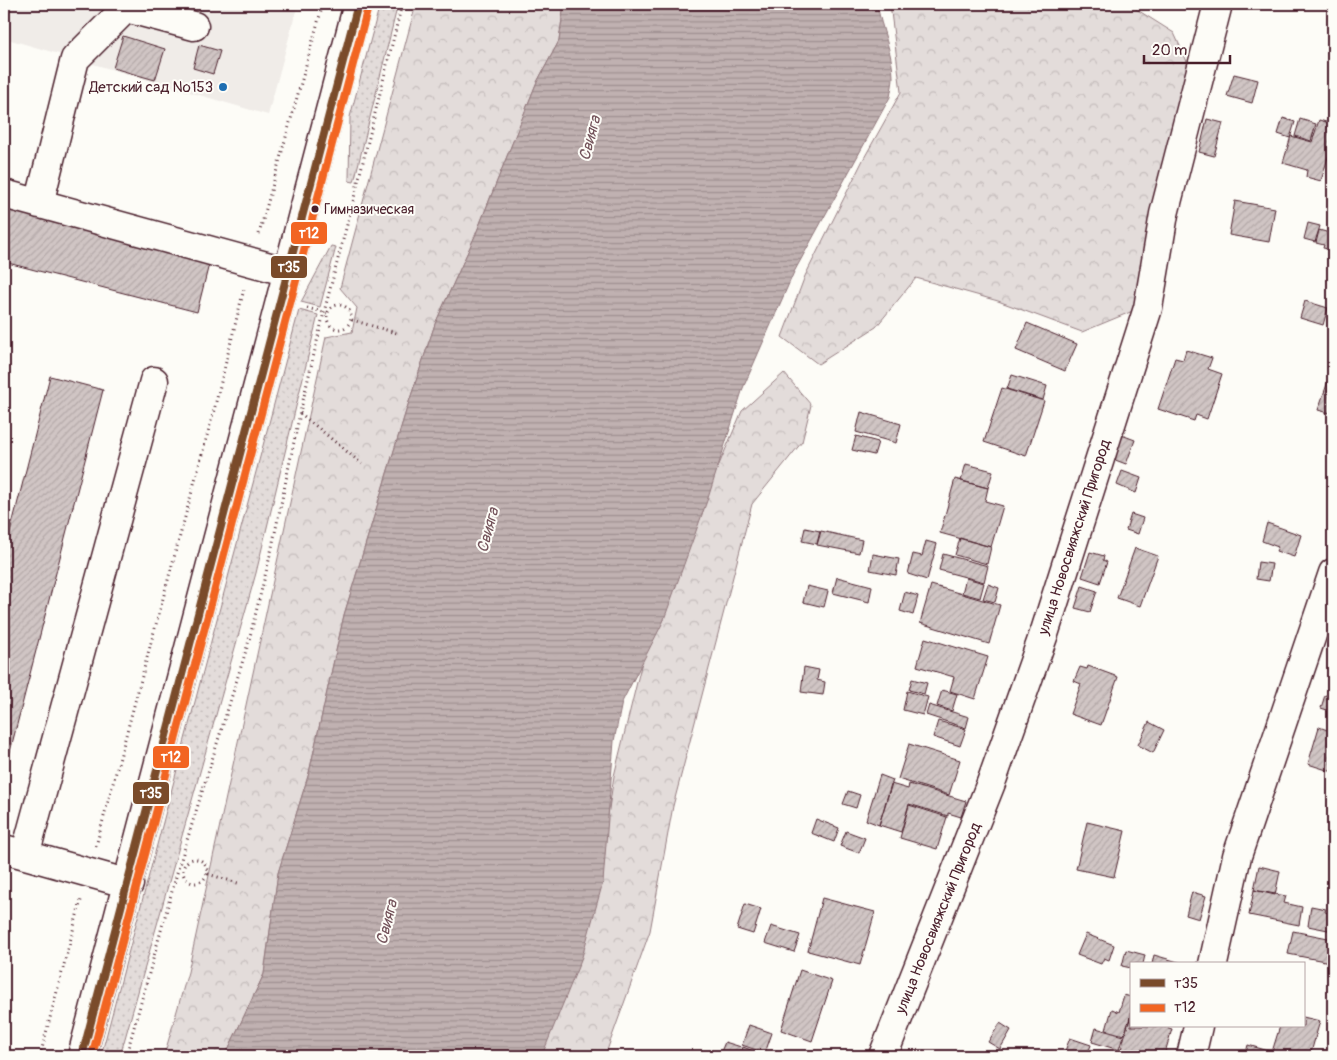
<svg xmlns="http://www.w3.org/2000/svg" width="1337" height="1060" font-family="Pangolin,sans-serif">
<defs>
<pattern id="grass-dots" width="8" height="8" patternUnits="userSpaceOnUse" patternTransform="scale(1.25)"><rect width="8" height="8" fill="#e3dcda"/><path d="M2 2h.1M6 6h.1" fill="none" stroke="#c4bcbb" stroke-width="1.8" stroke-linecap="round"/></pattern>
<pattern id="forest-crowns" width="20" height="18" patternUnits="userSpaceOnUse" patternTransform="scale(1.25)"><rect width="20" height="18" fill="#e3dcda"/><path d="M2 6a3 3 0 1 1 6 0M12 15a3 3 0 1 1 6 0" fill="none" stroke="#c4bcbb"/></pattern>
<pattern id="water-rules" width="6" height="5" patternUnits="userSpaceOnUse" patternTransform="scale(1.25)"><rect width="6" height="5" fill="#c0b1b1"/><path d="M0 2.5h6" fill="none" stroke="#9e8f90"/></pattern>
<pattern id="building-hatch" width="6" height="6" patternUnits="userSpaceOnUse" patternTransform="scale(1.25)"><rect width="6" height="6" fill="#d0c5c4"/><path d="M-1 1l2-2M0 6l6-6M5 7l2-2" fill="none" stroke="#b4a9a9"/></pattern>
</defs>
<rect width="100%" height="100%" fill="#fdfcf7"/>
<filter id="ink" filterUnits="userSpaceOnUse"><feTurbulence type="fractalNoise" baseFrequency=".02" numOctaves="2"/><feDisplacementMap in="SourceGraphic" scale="10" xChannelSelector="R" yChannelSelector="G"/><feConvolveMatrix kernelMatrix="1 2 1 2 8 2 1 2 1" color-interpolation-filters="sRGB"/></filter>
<g filter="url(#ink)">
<path fill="#f0ece8" d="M 4,4 L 298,4 L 268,115 L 4,38 Z"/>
<path fill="url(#grass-dots)" stroke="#967e82" d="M 380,4 L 398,4 L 354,182 L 349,181 L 350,117 Z
M 331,246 L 336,247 L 320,307 L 301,302 Z
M 299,310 L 318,315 L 256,573 L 120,1056 L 101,1056 Z"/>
<path fill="url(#forest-crowns)" stroke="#967e82" d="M 416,4 L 564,4 L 559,41 L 536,84 L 475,236 L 435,324 L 406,411 L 344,615 L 309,773 L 278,873 L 264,974 L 225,1056 L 164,1056 L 188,972 L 326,337 L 352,332 L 357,308 L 340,288 Z
M 890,4 L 1128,4 L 1174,33 L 1189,66 L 1140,308 L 1082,332 L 998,301 L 916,278 L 876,327 L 818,364 L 782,337 L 805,276 L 863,160 L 901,92 Z
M 784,373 L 811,405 L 802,442 L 752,504 L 673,806 L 650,931 L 605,1056 L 538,1056 L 595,900 L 614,776 L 652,621 L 742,411 Z"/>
<path fill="url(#water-rules)" stroke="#91777b" d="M 564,4 L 877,4 C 881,28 893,53 893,77 C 893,84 891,90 890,97 L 794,272 L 743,388 L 708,498 L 663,622 L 622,702 L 614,741 L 603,882 L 582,957 L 545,1048 L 540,1056 L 225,1056 L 264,974 L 278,873 L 309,773 L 344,615 L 406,411 L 435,324 L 475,236 L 536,84 L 559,41 Z"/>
<path fill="url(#building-hatch)" stroke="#4a1f2b" d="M 123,36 L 165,49 L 155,80 L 113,68 Z
M 199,45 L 220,51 L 213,74 L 193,68 Z
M 1234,74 L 1258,80 L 1252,103 L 1227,96 Z
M 1283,118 L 1295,122 L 1290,138 L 1278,134 Z
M 1207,119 L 1223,123 L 1214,156 L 1199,152 Z
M 1300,119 L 1316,124 L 1311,141 L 1295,136 Z
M 1319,120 L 1333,124 L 1333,140 L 1321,181 L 1306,177 L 1307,170 L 1283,163 L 1291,136 L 1312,142 Z
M 1235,201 L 1275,208 L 1269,242 L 1229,235 Z
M 4,206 L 210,260 L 197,312 L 4,262 Z
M 1308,223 L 1320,226 L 1315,242 L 1304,239 Z
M 1319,230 L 1333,234 L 1333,250 L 1323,248 L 1324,245 L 1316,243 Z
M 1305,301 L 1328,308 L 1323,325 L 1300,318 Z
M 1027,323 L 1077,344 L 1065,371 L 1016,350 Z
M 1186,350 L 1212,358 L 1208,369 L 1222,374 L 1207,419 L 1196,415 L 1194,421 L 1158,409 L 1175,358 L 1183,360 Z
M 1333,367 L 1333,414 L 1318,410 Z
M 1012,375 L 1047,386 L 1043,400 L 1007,389 Z
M 50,376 L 103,390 L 4,775 L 4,556 Z
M 1002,388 L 1044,401 L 1026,456 L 984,442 Z
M 861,412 L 901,424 L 896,443 L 856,432 Z
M 1119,434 L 1135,440 L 1126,464 L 1110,458 Z
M 856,436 L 878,442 L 874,455 L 852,450 Z
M 966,464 L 993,471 L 988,488 L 961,481 Z
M 1122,471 L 1141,478 L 1136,493 L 1117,485 Z
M 955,479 L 988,488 L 985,501 L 1003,506 L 991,547 L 940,533 Z
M 1131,514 L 1143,518 L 1138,534 L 1126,530 Z
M 1267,523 L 1301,535 L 1294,557 L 1276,551 L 1278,547 L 1262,541 Z
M 805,528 L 820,531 L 817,544 L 802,541 Z
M 821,531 L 862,540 L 859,553 L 817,545 Z
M 960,538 L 991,547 L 987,564 L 955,555 Z
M 926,541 L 937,544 L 927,580 L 908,574 L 913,554 L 922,556 Z
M 1135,548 L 1158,556 L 1140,606 L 1117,598 Z
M 1090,552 L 1104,556 L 1103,560 L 1107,562 L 1100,583 L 1082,577 Z
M 873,554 L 899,559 L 896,575 L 870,570 Z
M 943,554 L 988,566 L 984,582 L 939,570 Z
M 1258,562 L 1272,564 L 1269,581 L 1256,579 Z
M 837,577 L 872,586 L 869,602 L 833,593 Z
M 966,578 L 984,583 L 980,598 L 962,593 Z
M 988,584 L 999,588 L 995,602 L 983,599 Z
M 931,585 L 1000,605 L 989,644 L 920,623 Z
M 807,586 L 828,591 L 824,607 L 803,602 Z
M 1082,586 L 1097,591 L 1090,612 L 1075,608 Z
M 905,592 L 918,596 L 913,615 L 900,611 Z
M 925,638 L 988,657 L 975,699 L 950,691 L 954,677 L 917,666 Z
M 1088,666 L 1118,677 L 1101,725 L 1070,714 L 1081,684 L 1074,681 L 1080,667 L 1087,669 Z
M 804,667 L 819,670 L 817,680 L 825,682 L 823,695 L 801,692 Z
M 912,679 L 927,683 L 924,694 L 909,690 Z
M 942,690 L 957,694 L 952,711 L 937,706 Z
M 907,691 L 928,697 L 923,715 L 903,710 Z
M 1325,695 L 1333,697 L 1333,712 L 1321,708 Z
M 929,705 L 969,717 L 966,728 L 926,715 Z
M 938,721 L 966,729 L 960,746 L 933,737 Z
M 1149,722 L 1164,730 L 1153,753 L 1138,745 Z
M 1319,727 L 1333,732 L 1333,772 L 1308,764 Z
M 909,744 L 960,760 L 949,795 L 898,779 Z
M 880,775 L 893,780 L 879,825 L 866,820 Z
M 891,784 L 908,789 L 909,784 L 966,801 L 961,817 L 948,813 L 948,816 L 909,804 L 901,832 L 879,825 Z
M 848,791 L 860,795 L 856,808 L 843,804 Z
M 909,805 L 947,817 L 937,849 L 900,838 Z
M 816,819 L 839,828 L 834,842 L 811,833 Z
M 1087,822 L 1125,831 L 1114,877 L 1076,869 Z
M 846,831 L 865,838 L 859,853 L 840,846 Z
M 1259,866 L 1280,871 L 1275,895 L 1254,890 Z
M 1254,890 L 1286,896 L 1284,903 L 1302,907 L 1299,925 L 1249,915 Z
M 1192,892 L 1206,896 L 1199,919 L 1186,915 Z
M 822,898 L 875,912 L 860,965 L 808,951 Z
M 745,904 L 761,909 L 753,934 L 737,929 Z
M 1311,906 L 1326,909 L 1325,912 L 1333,914 L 1333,931 L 1308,926 Z
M 771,926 L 800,935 L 794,952 L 765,943 Z
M 1293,931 L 1333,939 L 1330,962 L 1288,954 Z
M 1086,934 L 1114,945 L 1109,960 L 1104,958 L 1101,964 L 1077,955 Z
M 1126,950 L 1145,955 L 1143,964 L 1131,964 L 1131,968 L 1122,966 Z
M 1154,955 L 1185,964 L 1152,964 Z
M 800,970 L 832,981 L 812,1041 L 781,1030 Z
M 1124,995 L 1131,997 L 1131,1016 L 1124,1035 L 1106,1030 L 1112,1009 L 1119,1012 Z
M 1130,1017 L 1131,1026 L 1162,1026 L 1172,1029 L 1164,1056 L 1130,1056 L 1120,1053 Z
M 1303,1017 L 1320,1021 L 1310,1056 L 1245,1056 L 1248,1045 L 1272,1052 L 1280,1026 L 1303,1026 Z
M 1000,1023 L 1011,1030 L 1000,1049 L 988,1042 Z
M 749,1025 L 772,1033 L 765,1053 L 742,1045 Z
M 1096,1028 L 1123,1036 L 1119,1050 L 1092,1042 Z
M 1070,1038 L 1091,1045 L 1087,1056 L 1063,1056 Z
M 725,1042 L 741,1047 L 738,1056 L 725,1056 L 720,1054 Z
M 743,1047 L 766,1056 L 740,1056 Z"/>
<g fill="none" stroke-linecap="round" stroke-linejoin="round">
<g stroke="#4a1f2b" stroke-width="31">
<path id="minor" d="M 4,194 L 288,272
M 39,204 L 75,59 L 126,8 L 194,26
M 4,849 L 129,884
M 25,855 L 154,381
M 1213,964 L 1237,856 L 1333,573
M 82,1056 L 358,4
M 883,1056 L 991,783 L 1045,631 L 1148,308 L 1164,214 L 1218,4
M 1191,1056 L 1198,1026"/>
</g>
<path stroke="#4a1f2b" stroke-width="3" stroke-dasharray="1 4" stroke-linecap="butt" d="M 259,234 L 323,4
M327 317a12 12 0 1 1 24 0a12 12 0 1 1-24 0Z
M 307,308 L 327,313
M 352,320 L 400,334
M 300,413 L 362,464
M 96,846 L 214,410 L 244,289
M183 871a12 12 0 1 1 24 0a12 12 0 1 1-24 0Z
M 208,874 L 241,884
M 40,1056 L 81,900
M 126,1056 L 179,866 L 248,644 L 271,552 L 300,413 L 324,312 L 354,198 L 402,4"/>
<use href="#minor" stroke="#fdfcf7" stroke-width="28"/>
<g stroke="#fdfcf7" stroke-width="11">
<path id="bus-1" d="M 82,1056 L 358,4"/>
</g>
<g stroke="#fdfcf7" stroke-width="11">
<path id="bus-2" d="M 92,1056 L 368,7"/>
</g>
<use href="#bus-1" stroke="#7a4b2a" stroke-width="8"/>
<use href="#bus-2" stroke="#f26522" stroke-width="8"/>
</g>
</g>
<circle fill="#1f6fb2" stroke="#fdfcf7" stroke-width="2" cx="223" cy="87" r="5"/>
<circle fill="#4a1f2b" stroke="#fdfcf7" stroke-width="2" cx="315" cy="209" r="4.5"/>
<g text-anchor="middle" stroke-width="4" stroke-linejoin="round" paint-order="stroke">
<g font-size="14" fill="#4a1f2b" stroke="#fdfcf7" text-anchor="start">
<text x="324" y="214">Гимназическая</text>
</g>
<g font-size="15" fill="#4a1f2b" stroke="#fdfcf7" text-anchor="end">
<text x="213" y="92">Детский сад №153</text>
</g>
<g font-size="15" fill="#4a1f2b" stroke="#fdfcf7">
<text transform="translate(1074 537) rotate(-72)" y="5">улица Новосвияжский Пригород</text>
<text transform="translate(938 918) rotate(-68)" y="5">улица Новосвияжский Пригород</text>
</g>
<g font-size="16" font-style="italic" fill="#73525a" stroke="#fdfcf7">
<text transform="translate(589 138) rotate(-75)" y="6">Свияга</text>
<text transform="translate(487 530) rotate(-75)" y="6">Свияга</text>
<text transform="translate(386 922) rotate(-76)" y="6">Свияга</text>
</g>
</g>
<g stroke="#fdfcf7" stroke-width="2">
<rect x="290" y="221" width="38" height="24" rx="5" fill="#f26522"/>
<rect x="270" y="255" width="38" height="24" rx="5" fill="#7a4b2a"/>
<rect x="152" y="745" width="38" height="24" rx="5" fill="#f26522"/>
<rect x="132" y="781" width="38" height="24" rx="5" fill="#7a4b2a"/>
</g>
<g font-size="14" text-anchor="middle" font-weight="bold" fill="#fff">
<text x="309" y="238">т12</text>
<text x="289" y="272">т35</text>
<text x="171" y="762">т12</text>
<text x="151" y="798">т35</text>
</g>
<rect width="1337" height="1060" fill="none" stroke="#fdfcf7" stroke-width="20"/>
<rect x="10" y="10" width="1317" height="1040" fill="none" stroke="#4a1f2b" stroke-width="2" filter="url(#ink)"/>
<rect x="1130" y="962" width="175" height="65" fill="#fdfcf7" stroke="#b5a4a5"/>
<rect x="1140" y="979" width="25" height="8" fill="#7a4b2a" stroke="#b5a4a5"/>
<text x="1174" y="988" font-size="15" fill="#4a1f2b">т35</text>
<rect x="1140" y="1004" width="25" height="8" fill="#f26522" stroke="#b5a4a5"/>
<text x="1174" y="1012" font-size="15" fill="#4a1f2b">т12</text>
<path d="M1144 55v8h86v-8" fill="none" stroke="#4a1f2b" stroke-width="2.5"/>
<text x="1152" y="55" font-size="15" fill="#4a1f2b" stroke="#fdfcf7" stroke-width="4" paint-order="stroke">20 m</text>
</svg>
